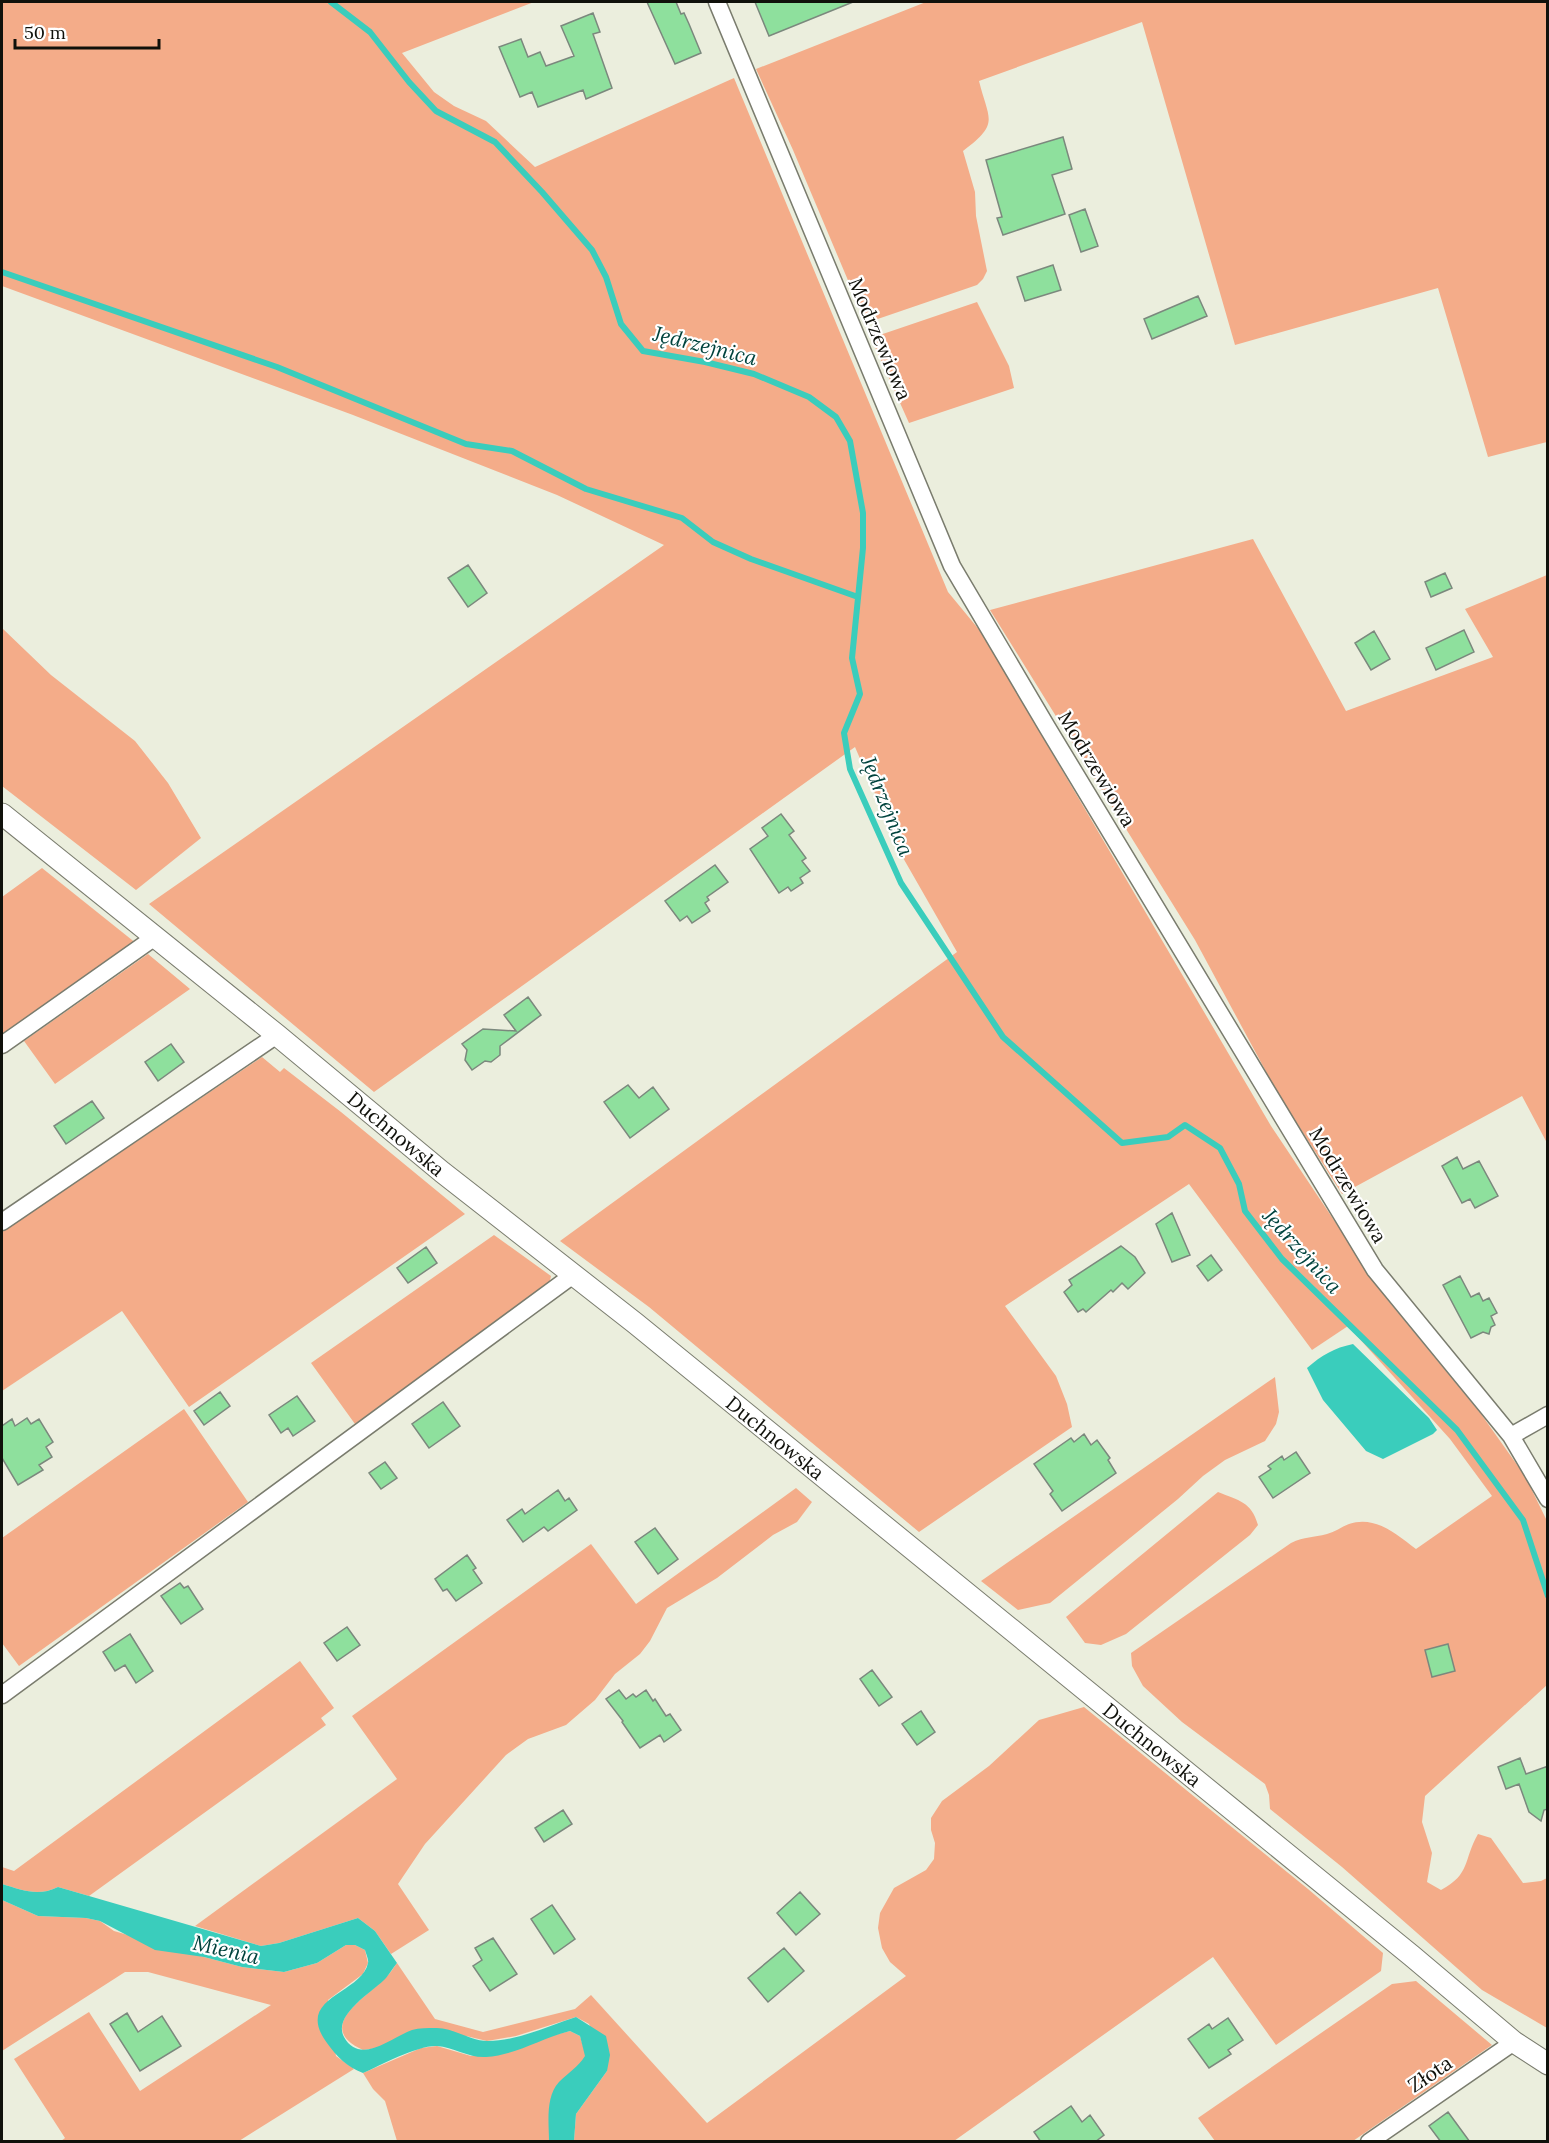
<svg xmlns="http://www.w3.org/2000/svg" width="1549" height="2143" font-family="Lora,serif">
<rect width="100%" height="100%" fill="#ebeedd"/>
<path fill="#f4ac89" d="M 2,2 L 534,2 L 402,53 L 434,92 L 454,106 L 486,121 L 535,167 L 734,78 L 948,592 L 981,632 L 1271,1126 L 1386,1298 L 1481,1414 L 1525,1476 L 1547,1521 L 1547,1685 L 1425,1796 L 1422,1822 L 1432,1853 L 1427,1882 L 1441,1890 C 1471,1874 1463,1860 1478,1834 L 1491,1838 L 1523,1883 L 1541,1881 L 1547,1878 L 1547,2028 L 1482,1990 L 1342,1867 L 1270,1809 L 1269,1795 L 1265,1784 L 1182,1722 L 1143,1686 L 1132,1666 L 1131,1653 L 1291,1543 C 1305,1536 1313,1538 1327,1534 C 1335,1532 1341,1527 1349,1524 C 1375,1515 1396,1534 1416,1549 L 1492,1496 L 1450,1439 L 1348,1326 L 1312,1350 L 1189,1184 L 1005,1306 L 1056,1376 L 1067,1404 L 1072,1427 L 919,1532 L 649,1307 L 560,1241 L 957,952 L 902,856 L 855,747 L 374,1092 L 149,904 L 664,545 L 557,495 L 353,415 L 2,286 Z
M 926,2 L 1547,2 L 1547,442 L 1488,457 L 1438,288 L 1235,345 L 1142,22 L 979,81 C 989,121 1000,123 963,151 L 975,192 L 976,216 L 987,271 L 983,279 L 977,285 L 866,323 L 793,150 L 756,69 Z
M 977,302 L 1009,366 L 1014,388 L 909,423 L 871,338 Z
M 1253,539 L 1346,711 L 1493,657 L 1465,609 L 1547,575 L 1547,1143 L 1522,1096 L 1342,1194 L 1277,1092 L 1195,940 L 990,610 Z
M 2,628 L 51,675 L 135,741 L 168,783 L 201,838 L 136,890 L 2,786 Z
M 42,868 L 137,944 L 2,1040 L 2,897 Z
M 148,954 L 190,989 L 55,1084 L 24,1041 Z
M 262,1057 L 280,1072 L 284,1068 L 341,1112 L 465,1214 L 189,1407 L 122,1311 L 2,1391 L 2,1232 Z
M 494,1235 L 551,1276 L 549,1285 L 355,1424 L 311,1363 Z
M 1275,1377 L 1279,1412 L 1276,1424 L 1265,1441 L 1225,1460 L 1203,1476 L 1178,1499 L 1050,1603 L 1018,1610 L 981,1581 Z
M 184,1409 L 248,1502 L 19,1666 L 2,1643 L 2,1538 Z
M 796,1488 L 812,1502 L 797,1522 L 773,1535 L 717,1578 L 667,1608 L 650,1641 L 640,1654 L 615,1674 L 595,1700 L 566,1725 L 528,1739 L 506,1755 L 425,1844 L 398,1884 L 429,1930 L 391,1954 L 375,1931 L 358,1918 L 279,1943 L 261,1946 L 195,1926 L 397,1779 L 352,1716 L 591,1544 L 636,1604 Z
M 1218,1492 C 1239,1501 1251,1501 1258,1525 L 1250,1535 L 1126,1634 L 1101,1645 L 1085,1643 L 1066,1617 Z
M 300,1661 L 334,1708 L 321,1718 L 326,1725 L 89,1896 L 58,1887 C 38,1897 22,1890 2,1884 L 2,1867 L 14,1871 Z
M 1084,1707 L 1308,1889 L 1383,1953 L 1381,1971 L 1276,2045 L 1213,1957 L 954,2141 L 574,2141 L 576,2114 L 607,2071 L 589,2024 L 576,2017 L 516,2036 L 487,2041 L 466,2036 L 363,2050 C 313,2027 366,1998 385,1978 C 390,1974 393,1968 397,1963 L 435,2019 L 483,2032 L 575,2009 L 591,1995 L 707,2123 L 906,1976 L 890,1962 L 882,1948 L 878,1928 L 880,1913 L 894,1888 L 926,1870 L 934,1859 L 935,1843 L 931,1830 L 931,1818 L 942,1801 L 989,1766 L 1039,1720 Z
M 2,1900 L 38,1916 L 86,1918 L 100,1921 L 114,1931 L 204,1957 L 242,1967 L 284,1972 L 317,1963 L 346,1945 L 355,1945 L 365,1950 L 368,1963 L 363,1974 L 328,2000 L 336,2056 L 354,2069 L 239,2141 L 61,2141 L 65,2138 L 14,2059 L 89,2012 L 140,2091 L 271,2005 L 148,1972 L 125,1972 L 2,2051 Z
M 1416,1981 L 1492,2045 L 1353,2141 L 1215,2141 L 1198,2118 L 1392,1984 Z
M 570,2031 L 580,2036 L 586,2056 L 580,2065 L 557,2085 L 549,2141 L 397,2141 L 385,2101 L 373,2089 L 363,2073 L 421,2048 L 437,2046 L 471,2056 Z"/>
<path fill="#3acdbc" d="M 1353,1344 L 1429,1418 L 1437,1430 L 1433,1434 L 1383,1459 L 1366,1451 L 1323,1400 L 1307,1368 C 1322,1355 1334,1348 1353,1344 Z
M 2,1884 C 22,1890 38,1897 58,1887 L 261,1946 L 279,1943 L 358,1918 L 375,1931 L 397,1963 C 393,1968 390,1973 386,1978 C 374,1991 332,2015 344,2037 C 360,2066 392,2037 412,2030 C 419,2028 428,2028 435,2028 C 452,2027 470,2041 488,2041 C 517,2041 548,2026 576,2017 L 606,2036 L 610,2055 L 607,2071 L 576,2114 L 574,2141 L 549,2141 C 549,2124 545,2097 559,2082 C 568,2073 578,2067 585,2056 L 580,2036 L 570,2031 C 542,2038 516,2055 486,2057 C 468,2058 454,2047 437,2046 C 418,2045 381,2065 363,2073 C 347,2067 337,2057 327,2043 C 293,1997 362,1994 368,1963 C 369,1960 366,1954 365,1950 L 355,1945 L 346,1945 L 317,1963 L 284,1972 L 242,1967 L 204,1957 L 155,1950 L 100,1921 L 86,1918 L 38,1916 L 2,1900 Z"/>
<g fill="none" stroke-linecap="round" stroke-linejoin="round">
<path stroke="#3acdbc" stroke-width="6" d="M 331,2 L 370,32 L 409,82 L 436,111 L 495,142 L 542,192 L 592,250 L 606,277 L 621,324 L 643,351 L 705,362 L 754,374 L 809,397 L 836,417 L 850,441 L 863,513 L 863,548 L 852,658 L 860,694 L 844,733 L 850,769 L 901,883 L 1003,1037 L 1122,1143 L 1168,1137 L 1185,1125 L 1220,1148 L 1239,1184 L 1245,1211 L 1282,1259 L 1457,1430 L 1523,1520 L 1548,1596
M 2,272 L 277,367 L 466,444 L 512,451 L 586,489 L 682,518 L 713,542 L 751,559 L 858,597"/>
</g>
<path fill="#8ee09d" stroke="#7b887d" stroke-width="1.5" d="M 647,2 L 676,2 L 681,14 L 684,13 L 689,24 L 701,53 L 675,64 Z
M 755,2 L 853,2 L 769,36 Z
M 593,13 L 600,32 L 593,34 L 612,88 L 586,99 L 583,90 L 538,107 L 532,92 L 520,97 L 499,47 L 521,39 L 528,57 L 540,52 L 546,66 L 574,56 L 561,26 Z
M 1063,137 L 1072,169 L 1052,175 L 1065,214 L 1003,235 L 997,218 L 1002,217 L 986,160 Z
M 1085,209 L 1098,246 L 1081,252 L 1069,215 Z
M 1053,265 L 1061,290 L 1025,301 L 1017,277 Z
M 1198,296 L 1207,316 L 1152,339 L 1144,319 Z
M 468,565 L 487,593 L 468,607 L 448,578 Z
M 1445,573 L 1452,588 L 1431,597 L 1425,582 Z
M 1464,630 L 1474,652 L 1436,670 L 1426,648 Z
M 1374,631 L 1390,659 L 1371,670 L 1355,643 Z
M 781,814 L 794,831 L 789,835 L 806,858 L 802,861 L 810,871 L 800,878 L 803,883 L 791,891 L 788,887 L 779,893 L 750,849 L 768,836 L 762,828 Z
M 715,865 L 728,882 L 707,897 L 709,900 L 705,903 L 710,911 L 692,923 L 687,916 L 680,921 L 665,901 Z
M 528,997 L 541,1015 L 500,1046 L 500,1055 L 491,1062 L 485,1061 L 472,1070 L 465,1060 L 467,1050 L 462,1044 L 483,1029 L 516,1031 L 504,1015 Z
M 171,1044 L 184,1062 L 158,1081 L 145,1062 Z
M 628,1085 L 639,1098 L 653,1087 L 669,1109 L 630,1138 L 604,1102 Z
M 92,1101 L 104,1118 L 66,1144 L 54,1126 Z
M 1457,1157 L 1463,1169 L 1479,1161 L 1498,1196 L 1475,1208 L 1470,1199 L 1462,1203 L 1442,1166 Z
M 1172,1213 L 1190,1255 L 1172,1262 L 1156,1224 Z
M 1121,1246 L 1135,1257 L 1145,1273 L 1128,1289 L 1122,1283 L 1113,1292 L 1111,1290 L 1086,1312 L 1083,1309 L 1078,1312 L 1064,1292 L 1072,1285 L 1069,1280 Z
M 426,1247 L 437,1263 L 408,1283 L 397,1268 Z
M 1211,1255 L 1222,1270 L 1208,1281 L 1197,1266 Z
M 1460,1276 L 1471,1297 L 1479,1293 L 1483,1301 L 1489,1298 L 1497,1313 L 1491,1316 L 1495,1325 L 1491,1327 L 1489,1334 L 1483,1332 L 1471,1338 L 1443,1285 Z
M 220,1392 L 230,1406 L 204,1425 L 194,1411 Z
M 297,1396 L 315,1421 L 293,1436 L 288,1428 L 281,1433 L 269,1415 Z
M 443,1402 L 460,1426 L 429,1448 L 412,1424 Z
M 27,1418 L 31,1424 L 39,1419 L 53,1442 L 46,1447 L 52,1457 L 39,1465 L 43,1470 L 18,1485 L 2,1458 L 2,1426 L 12,1419 L 15,1426 Z
M 1084,1434 L 1091,1445 L 1097,1440 L 1110,1458 L 1108,1460 L 1116,1473 L 1062,1511 L 1050,1494 L 1053,1491 L 1034,1464 L 1071,1438 L 1074,1442 Z
M 1296,1452 L 1310,1473 L 1273,1498 L 1259,1477 L 1271,1469 L 1268,1466 L 1282,1456 L 1284,1460 Z
M 385,1462 L 397,1478 L 381,1489 L 369,1473 Z
M 558,1490 L 565,1501 L 569,1498 L 577,1510 L 548,1531 L 544,1527 L 523,1542 L 507,1520 L 522,1509 L 525,1514 Z
M 655,1528 L 678,1559 L 658,1574 L 635,1542 Z
M 467,1555 L 476,1568 L 473,1570 L 482,1583 L 456,1601 L 447,1589 L 443,1591 L 435,1579 Z
M 180,1583 L 184,1588 L 188,1586 L 203,1609 L 181,1624 L 161,1596 Z
M 347,1627 L 360,1645 L 337,1661 L 324,1643 Z
M 130,1634 L 153,1671 L 136,1683 L 125,1665 L 115,1671 L 103,1652 Z
M 1448,1644 L 1455,1671 L 1432,1677 L 1425,1650 Z
M 872,1670 L 892,1697 L 879,1706 L 860,1679 Z
M 619,1690 L 626,1699 L 633,1694 L 636,1697 L 646,1690 L 653,1701 L 655,1699 L 666,1716 L 670,1714 L 681,1730 L 664,1742 L 660,1735 L 640,1748 L 622,1722 L 623,1721 L 606,1699 Z
M 921,1711 L 935,1732 L 917,1745 L 902,1724 Z
M 1520,1758 L 1526,1774 L 1548,1766 L 1548,1809 L 1544,1810 L 1541,1821 L 1529,1812 L 1519,1784 L 1506,1789 L 1498,1767 Z
M 563,1810 L 572,1824 L 544,1842 L 535,1828 Z
M 800,1892 L 820,1914 L 796,1935 L 777,1913 Z
M 552,1905 L 575,1939 L 554,1954 L 531,1919 Z
M 493,1938 L 517,1974 L 490,1991 L 473,1966 L 482,1960 L 475,1948 Z
M 784,1948 L 804,1971 L 768,2002 L 748,1978 Z
M 127,2013 L 138,2032 L 162,2016 L 181,2046 L 140,2071 L 110,2024 Z
M 1228,2018 L 1243,2040 L 1228,2050 L 1231,2054 L 1209,2068 L 1188,2039 L 1209,2024 L 1212,2029 Z
M 1071,2106 L 1082,2122 L 1090,2115 L 1104,2135 L 1095,2142 L 1041,2142 L 1034,2132 Z
M 1448,2112 L 1470,2142 L 1441,2142 L 1429,2126 Z"/>
<g fill="none" stroke-linecap="round" stroke-linejoin="round">
<g stroke="#7a7c6e" stroke-width="19">
<path id="minor" d="M 717,2 L 952,566 L 1047,727 L 1375,1270 L 1511,1436 L 1548,1499
M 2,1045 L 155,937
M 2,1222 L 277,1035
M 1511,1436 L 1548,1415
M 2,1695 L 573,1275
M 1369,2142 L 1514,2042"/>
</g>
<g stroke="#7a7c6e" stroke-width="23">
<path id="tertiary" d="M 2,814 L 277,1035 L 442,1172 L 635,1323 L 1412,1956 L 1514,2042 L 1548,2064"/>
</g>
<use href="#minor" stroke="#fff" stroke-width="16"/>
<use href="#tertiary" stroke="#fff" stroke-width="21"/>
</g>
<g text-anchor="middle" stroke-width="4.5" stroke-linejoin="round" paint-order="stroke">
<g font-size="20" fill="#10110b" stroke="#fff">
<text transform="translate(880 339) rotate(67)" y="7">Modrzewiowa</text>
<text transform="translate(1097 769) rotate(59)" y="7">Modrzewiowa</text>
<text transform="translate(396 1134) rotate(40)" y="7">Duchnowska</text>
<text transform="translate(1348 1185) rotate(59)" y="7">Modrzewiowa</text>
<text transform="translate(775 1438) rotate(39)" y="7">Duchnowska</text>
<text transform="translate(1152 1745) rotate(39)" y="7">Duchnowska</text>
<text transform="translate(1430 2074) rotate(-34)" y="7">Złota</text>
</g>
<g font-size="21" font-style="italic" fill="#00433d" stroke="#fff">
<text transform="translate(705 346) rotate(14)" y="7">Jędrzejnica</text>
<text transform="translate(887 806) rotate(68)" y="7">Jędrzejnica</text>
<text transform="translate(1302 1251) rotate(48)" y="7">Jędrzejnica</text>
<text transform="translate(226 1950) rotate(13)" y="7">Mienia</text>
</g>
</g>
<rect width="1549" height="2143" fill="none" stroke="#10110b" stroke-width="6"/>
<path d="M15 39v9h144v-9" fill="none" stroke="#10110b" stroke-width="3"/>
<text x="24" y="39" font-size="18" fill="#10110b" stroke="#ffffff" stroke-width="4.5" paint-order="stroke">50 m</text>
</svg>
